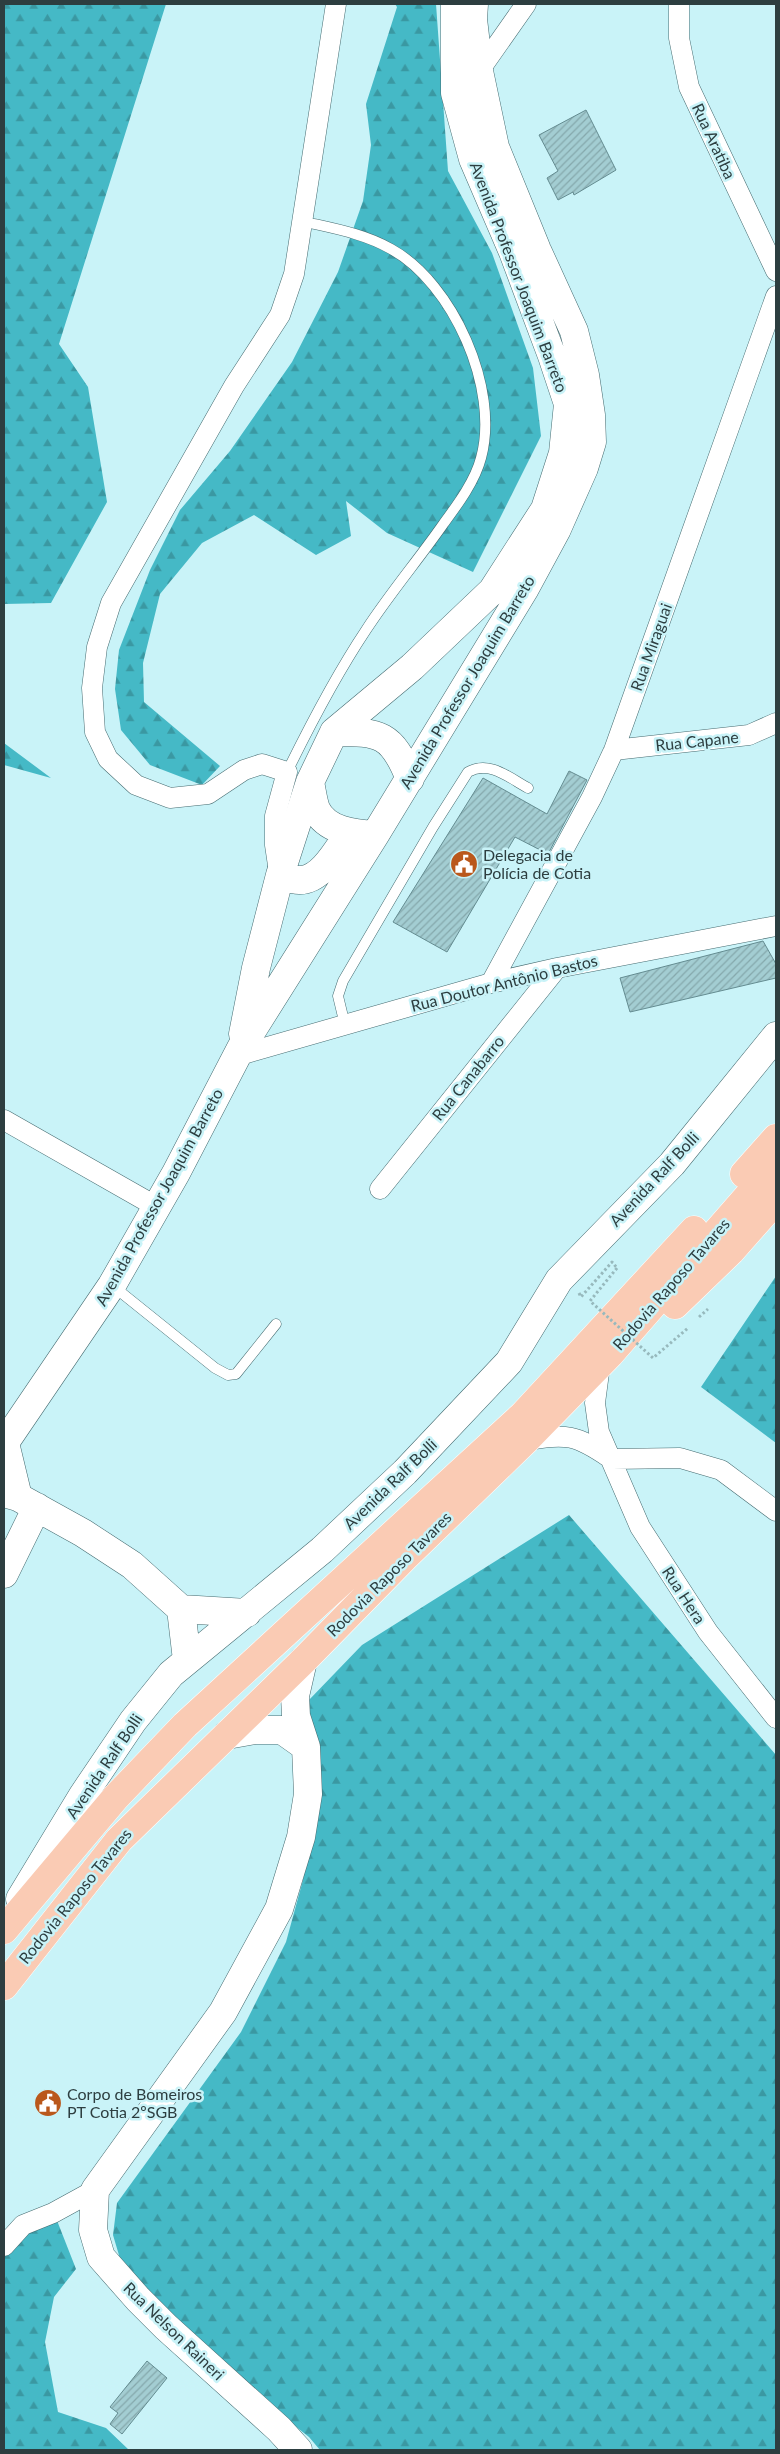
<svg xmlns="http://www.w3.org/2000/svg" width="780" height="2454" font-family="Lato,sans-serif">
<defs>
<pattern id="forest-firs" width="22" height="20" patternUnits="userSpaceOnUse" patternTransform="scale(1.25)"><rect width="22" height="20" fill="#45b9c6"/><path d="M5 1l3.5 6h-7zM16 11l3.5 6h-7z" fill="#3a98a2"/></pattern>
<pattern id="building-hatch" width="6" height="6" patternUnits="userSpaceOnUse" patternTransform="scale(1.25)"><rect width="6" height="6" fill="#a3cdd2"/><path d="M-1 1l2-2M0 6l6-6M5 7l2-2" fill="none" stroke="#85a8ac"/></pattern>
</defs>
<rect width="100%" height="100%" fill="#c9f3f8"/>
<path fill="url(#forest-firs)" d="M 4,4 L 166,4 L 59,344 L 88,387 L 107,502 L 51,603 L 4,604 Z
M 395,4 L 436,4 L 448,171 L 492,253 L 533,368 L 541,436 L 473,572 L 387,533 L 346,501 L 351,536 L 316,555 L 254,515 L 202,543 L 160,594 L 143,663 L 144,702 L 220,766 L 202,785 L 150,765 L 121,730 L 115,689 L 119,650 L 150,570 L 180,510 L 230,451 L 292,362 L 338,272 L 363,201 L 371,145 L 366,104 L 397,7 Z
M 4,743 L 51,778 L 4,765 Z
M 776,1276 L 776,1443 L 701,1387 Z
M 569,1515 L 776,1755 L 776,2450 L 320,2450 L 309,2437 L 173,2330 L 121,2262 L 113,2235 L 117,2203 L 241,2032 L 286,1942 L 303,1880 L 312,1809 L 308,1701 L 362,1645 Z
M 56,2218 L 76,2269 L 54,2297 L 45,2342 L 58,2412 L 106,2428 L 129,2450 L 4,2450 L 4,2250 L 27,2225 Z"/>
<path fill="url(#building-hatch)" stroke="#648c91" d="M 586,110 L 616,170 L 574,195 L 573,192 L 558,200 L 547,178 L 558,171 L 539,135 Z
M 569,771 L 587,780 L 548,854 L 515,837 L 447,952 L 393,922 L 483,778 L 547,814 Z
M 763,941 L 776,964 L 776,978 L 630,1012 L 620,978 Z
M 147,2361 L 167,2378 L 122,2434 L 110,2424 L 118,2413 L 110,2407 Z"/>
<g fill="none" stroke-linecap="round" stroke-linejoin="round">
<g stroke="#456b70" stroke-width="11">
<path id="service" d="M 287,772 C 311,723 336,675 366,630 C 390,593 419,559 444,523 C 458,504 475,481 481,458 C 500,389 453,283 391,249 C 363,233 331,228 301,221
M 345,1025 L 338,996 L 343,981 L 433,827 L 468,772 C 489,760 508,777 528,788
M 113,1286 L 215,1368 L 228,1375 L 236,1374 L 276,1324"/>
</g>
<g stroke="#456b70" stroke-width="21">
<path id="minor" d="M 679,4 L 679,38 L 689,87 L 776,271
M 479,71 L 526,4
M 614,750 L 749,735 L 776,723
M 279,872 L 275,845 L 275,816 L 287,772 L 262,764 L 244,770 L 208,794 L 170,798 L 136,785 L 108,759 L 95,732 L 92,688 L 97,647 L 111,603 L 234,386 L 280,315 L 294,274 L 336,4
M 491,983 L 592,797 L 614,750 L 776,296
M 236,1056 L 491,983 L 557,968 L 776,926
M 4,1120 L 157,1207
M 380,1189 L 557,968
M 600,1365 L 595,1403 L 599,1432 L 640,1527 L 708,1632 L 776,1718
M 526,1440 C 568,1434 575,1434 610,1458
M 612,1459 L 680,1458 L 721,1470 L 776,1511
M 4,2246 L 23,2225 L 53,2213 L 95,2190"/>
</g>
<g stroke="#456b70" stroke-width="29">
<path id="secondary" d="M 334,732 C 380,732 392,733 410,779
M 310,782 C 312,791 313,801 316,809 C 326,831 355,834 375,835
M 280,875 C 286,877 293,880 299,880 C 321,881 338,849 349,833
M 243,1034 L 256,968 L 280,875 L 310,782 L 334,732 L 412,667 L 492,591 L 545,509 L 563,453 L 568,404 L 552,356 L 513,252 L 473,159 L 455,93 L 455,4
M 5,1443 L 18,1497
M 4,1444 L 112,1285 L 176,1173 L 241,1048 L 375,835 L 524,590 L 557,529 L 584,468 L 592,442 L 591,415 L 585,375 L 574,331 L 537,250 L 495,147 L 479,71 L 473,19 L 474,4
M 4,1493 L 18,1497 L 83,1533 L 132,1565 L 181,1609 L 247,1613
M 4,1574 L 37,1507
M 181,1609 L 187,1660
M 227,1735 L 255,1730 L 282,1730 L 306,1747
M 20,1899 L 83,1795 L 133,1721 L 171,1674 L 322,1550 L 405,1472 L 509,1362 L 559,1280 L 672,1164 L 776,1036
M 298,2450 L 279,2429 L 166,2327 L 138,2299 L 101,2257 L 93,2230 L 95,2190 L 223,2012 L 279,1909 L 301,1837 L 308,1794 L 306,1747 L 296,1716 L 295,1696 L 303,1661"/>
</g>
<g stroke="#fff" stroke-width="29">
<path id="motorway" d="M 744,1174 L 776,1138
M 675,1305 L 731,1251 L 776,1200
M 4,1930 L 116,1797 L 185,1725 L 523,1415 L 694,1230
M 4,1986 L 119,1840 L 303,1661 L 405,1557 L 526,1440 L 610,1354 L 776,1164"/>
</g>
<path stroke="#97b9bd" stroke-width="3" stroke-dasharray="2.5 2.5" stroke-linecap="butt" d="M 579,1293 L 581,1297 L 612,1262 L 617,1268
M 699,1317 L 708,1309"/>
<use href="#service" stroke="#fff" stroke-width="10"/>
<use href="#minor" stroke="#fff" stroke-width="20"/>
<use href="#secondary" stroke="#fff" stroke-width="28"/>
<use href="#motorway" stroke="#facbb4" stroke-width="28"/>
<path stroke="#97b9bd" stroke-width="3" stroke-dasharray="2.5 2.5" stroke-linecap="butt" d="M 617,1268 L 590,1301 L 653,1358 L 688,1328"/>
</g>
<defs>
<g id="civic-disc" transform="scale(1.4375)"><circle r="9.5" fill="#ba581c" stroke="#c9f3f8"/><path d="M-.6-6.5H3V-4.5H.6V-3L4-1V1h2V6H-6V1h2V-1L-.6-3ZM-1.2 2.5V6h2.4V2.5Z" fill="#fff"/></g>
</defs>
<g fill-rule="evenodd">
<use href="#civic-disc" x="464" y="864"/>
<use href="#civic-disc" x="48" y="2103"/>
</g>
<g text-anchor="middle" stroke-width="5" stroke-linejoin="round" paint-order="stroke">
<g font-size="16" fill="#2d3e40" stroke="#c9f3f8">
<text transform="translate(714 141) rotate(65)" y="6">Rua Aratiba</text>
<text transform="translate(519 277) rotate(69)" y="6">Avenida Professor Joaquim Barreto</text>
<text transform="translate(651 647) rotate(-70)" y="6">Rua Miraguai</text>
<text transform="translate(467 682) rotate(-59)" y="6">Avenida Professor Joaquim Barreto</text>
<text transform="translate(697 741) rotate(-6)" y="6">Rua Capane</text>
<text transform="translate(504 983) rotate(-14)" y="6">Rua Doutor Antônio Bastos</text>
<text transform="translate(468 1078) rotate(-51)" y="6">Rua Canabarro</text>
<text transform="translate(654 1179) rotate(-47)" y="6">Avenida Ralf Bolli</text>
<text transform="translate(159 1197) rotate(-61)" y="6">Avenida Professor Joaquim Barreto</text>
<text transform="translate(671 1284) rotate(-49)" y="6">Rodovia Raposo Tavares</text>
<text transform="translate(390 1484) rotate(-44)" y="6">Avenida Ralf Bolli</text>
<text transform="translate(389 1574) rotate(-45)" y="6">Rodovia Raposo Tavares</text>
<text transform="translate(684 1595) rotate(57)" y="6">Rua Hera</text>
<text transform="translate(104 1766) rotate(-56)" y="6">Avenida Ralf Bolli</text>
<text transform="translate(75 1896) rotate(-51)" y="6">Rodovia Raposo Tavares</text>
<text transform="translate(174 2331) rotate(44)" y="6">Rua Nelson Raineri</text>
</g>
<g font-size="16" fill="#2d3e40" stroke="#c9f3f8" text-anchor="start">
<text x="483" y="861">Delegacia de<tspan x="483" dy="18">Polícia de Cotia</tspan></text>
<text x="67" y="2100">Corpo de Bomeiros<tspan x="67" dy="18">PT Cotia 2ºSGB</tspan></text>
</g>
</g>
<rect width="780" height="2454" fill="none" stroke="#2d3e40" stroke-width="10"/>
</svg>
